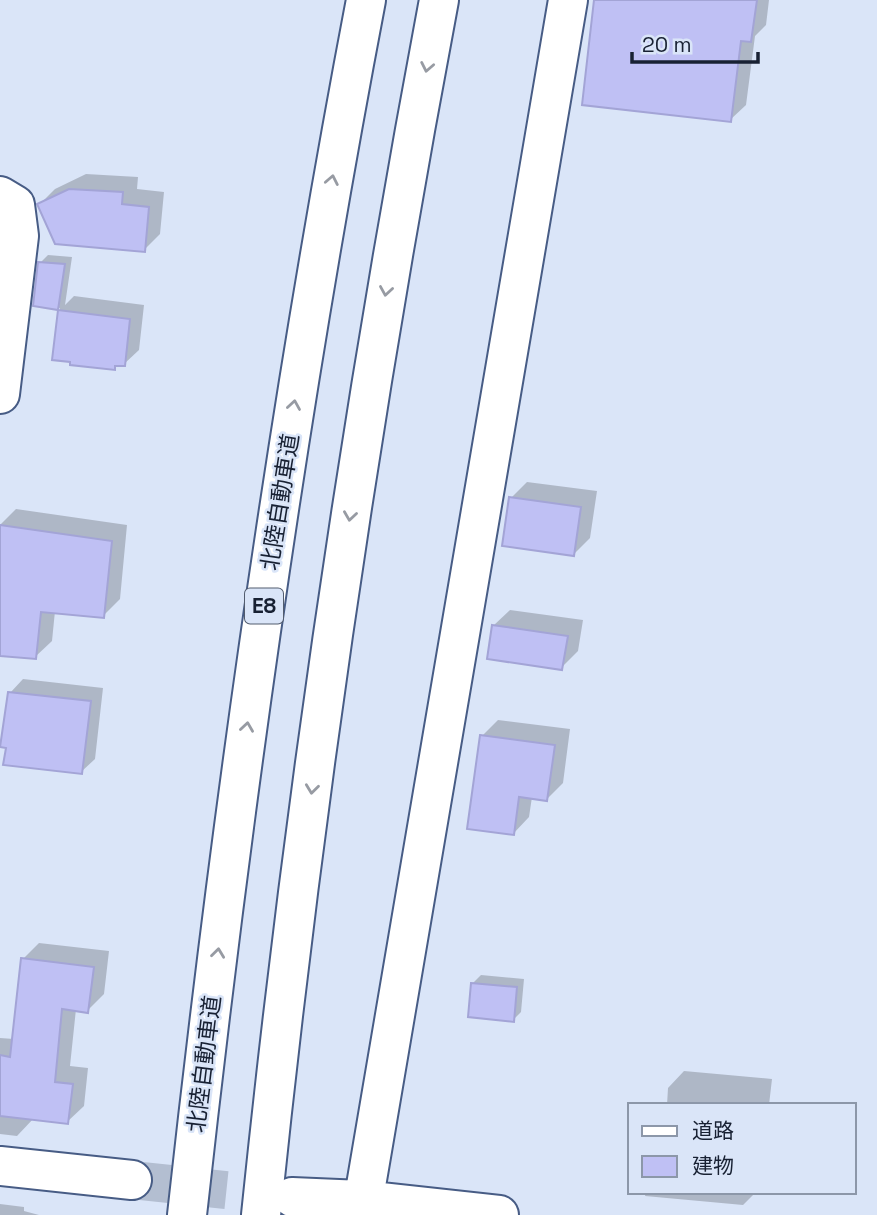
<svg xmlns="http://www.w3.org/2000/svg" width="877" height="1215" font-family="'Space Grotesk','Noto Sans JP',sans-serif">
<rect width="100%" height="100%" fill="#dae5f8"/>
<path fill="#0003" d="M 596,0 L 769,0 L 766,25 L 755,36 L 746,105 L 730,120 Z
M 86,174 L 138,177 L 137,189 L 164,192 L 160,234 L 144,250 L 39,205 L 55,189 Z
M 48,255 L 72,257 L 65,305 L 74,296 L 144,305 L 139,350 L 124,364 L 119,364 L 114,369 L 54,359 L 60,308 L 35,304 L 40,263 Z
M 527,482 L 597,491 L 590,538 L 574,554 L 511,498 Z
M 16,509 L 127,525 L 120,599 L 103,616 L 55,611 L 52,641 L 35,657 L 0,654 L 0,525 Z
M 510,610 L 583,620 L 578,651 L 561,668 L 493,626 Z
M 23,679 L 103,688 L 95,759 L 81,772 L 10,693 Z
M 498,720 L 570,729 L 563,783 L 547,799 L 532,797 L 529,817 L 513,834 L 482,736 Z
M 39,943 L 109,951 L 104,994 L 87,1011 L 76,1009 L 70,1066 L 88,1068 L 84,1106 L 67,1122 L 34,1118 L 17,1136 L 0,1134 L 0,1038 L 14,1039 L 23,959 Z
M 481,975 L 524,979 L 521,1012 L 513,1020 L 473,983 Z
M 684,1071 L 772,1079 L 769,1105 L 667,1105 L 668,1088 Z
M 646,1192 L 756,1192 L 743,1205 L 645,1196 Z
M 0,1204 L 24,1207 L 24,1211 L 39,1215 L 0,1215 Z"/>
<path fill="#bfc0f4" stroke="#a3a4d6" stroke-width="2" d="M 594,0 L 757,0 L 751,42 L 741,41 L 731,122 L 582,105 Z
M 69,189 L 123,192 L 122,204 L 149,207 L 145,252 L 55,244 L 37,204 Z
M 38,262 L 65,264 L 58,310 L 33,306 Z
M 58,310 L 130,319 L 125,366 L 115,366 L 115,370 L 70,365 L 70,362 L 52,360 Z
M 509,497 L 581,507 L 574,556 L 502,546 Z
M 0,525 L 112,541 L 104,618 L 41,612 L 36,659 L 0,656 Z
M 492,625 L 568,636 L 562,670 L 487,659 Z
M 8,692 L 91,701 L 82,774 L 3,765 L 6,748 L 0,747 Z
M 480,735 L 555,745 L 547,801 L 519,797 L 514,835 L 467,829 Z
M 21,958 L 94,967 L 88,1013 L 62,1009 L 55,1082 L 73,1084 L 68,1124 L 0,1116 L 0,1055 L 10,1057 Z
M 471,983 L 517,987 L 514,1022 L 468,1017 Z"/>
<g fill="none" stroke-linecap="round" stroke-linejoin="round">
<path stroke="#b3bed1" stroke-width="38" stroke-dasharray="38 19" stroke-linecap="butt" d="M 132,1180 L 292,1197"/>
<g stroke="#475c85" stroke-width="42">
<path id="minor" d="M 0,196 L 15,205 L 19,236 L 0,394
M 0,1166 L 132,1180
M 292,1197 L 362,1200 L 499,1215
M 361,1215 L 568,0"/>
</g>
<g stroke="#475c85" stroke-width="42">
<path id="highway" d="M 187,1215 C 232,808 289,403 366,0
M 261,1215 C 303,808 363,402 439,0"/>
</g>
<use href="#minor" stroke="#fff" stroke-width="38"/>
<use href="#highway" stroke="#fff" stroke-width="38"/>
</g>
<defs><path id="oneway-chevron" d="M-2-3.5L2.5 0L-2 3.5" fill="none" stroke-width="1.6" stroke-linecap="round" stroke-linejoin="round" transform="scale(1.75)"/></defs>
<g stroke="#979ba3">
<use href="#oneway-chevron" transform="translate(427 67) rotate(101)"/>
<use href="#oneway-chevron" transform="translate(332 180) rotate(-79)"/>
<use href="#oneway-chevron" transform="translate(386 291) rotate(99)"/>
<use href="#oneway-chevron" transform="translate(294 405) rotate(-81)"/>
<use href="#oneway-chevron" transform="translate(350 516) rotate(98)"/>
<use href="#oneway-chevron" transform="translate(247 727) rotate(-82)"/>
<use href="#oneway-chevron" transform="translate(312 789) rotate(97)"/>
<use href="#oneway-chevron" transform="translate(218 953) rotate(-83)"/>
</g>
<g text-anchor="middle" stroke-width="5" stroke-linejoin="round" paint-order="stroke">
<rect fill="#dae5f8" stroke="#525c6e" stroke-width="2" x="245" y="588.5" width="38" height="35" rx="5"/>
<g font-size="21" font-weight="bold" fill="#182133">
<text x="264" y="613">E8</text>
</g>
<g font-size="23" fill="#182133" stroke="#dae5f8">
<text transform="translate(280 502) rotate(-81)" y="8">北陸自動車道</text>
<text transform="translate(204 1064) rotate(-83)" y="8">北陸自動車道</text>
</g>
</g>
<rect x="628" y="1103" width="228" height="91" fill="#dae5f8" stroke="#8c97a9" stroke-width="2"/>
<rect x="642" y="1126" width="35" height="10" fill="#ffffff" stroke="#8c97a9" stroke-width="2"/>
<text x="692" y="1138" font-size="21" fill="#182133">道路</text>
<rect x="642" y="1156" width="35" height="21" fill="#bfc0f4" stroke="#8c97a9" stroke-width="2"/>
<text x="692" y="1173" font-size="21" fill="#182133">建物</text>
<path d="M632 52v10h126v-10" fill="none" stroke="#182133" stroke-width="3.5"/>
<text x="642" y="52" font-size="21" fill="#182133" stroke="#dae5f8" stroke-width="5" paint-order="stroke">20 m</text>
</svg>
